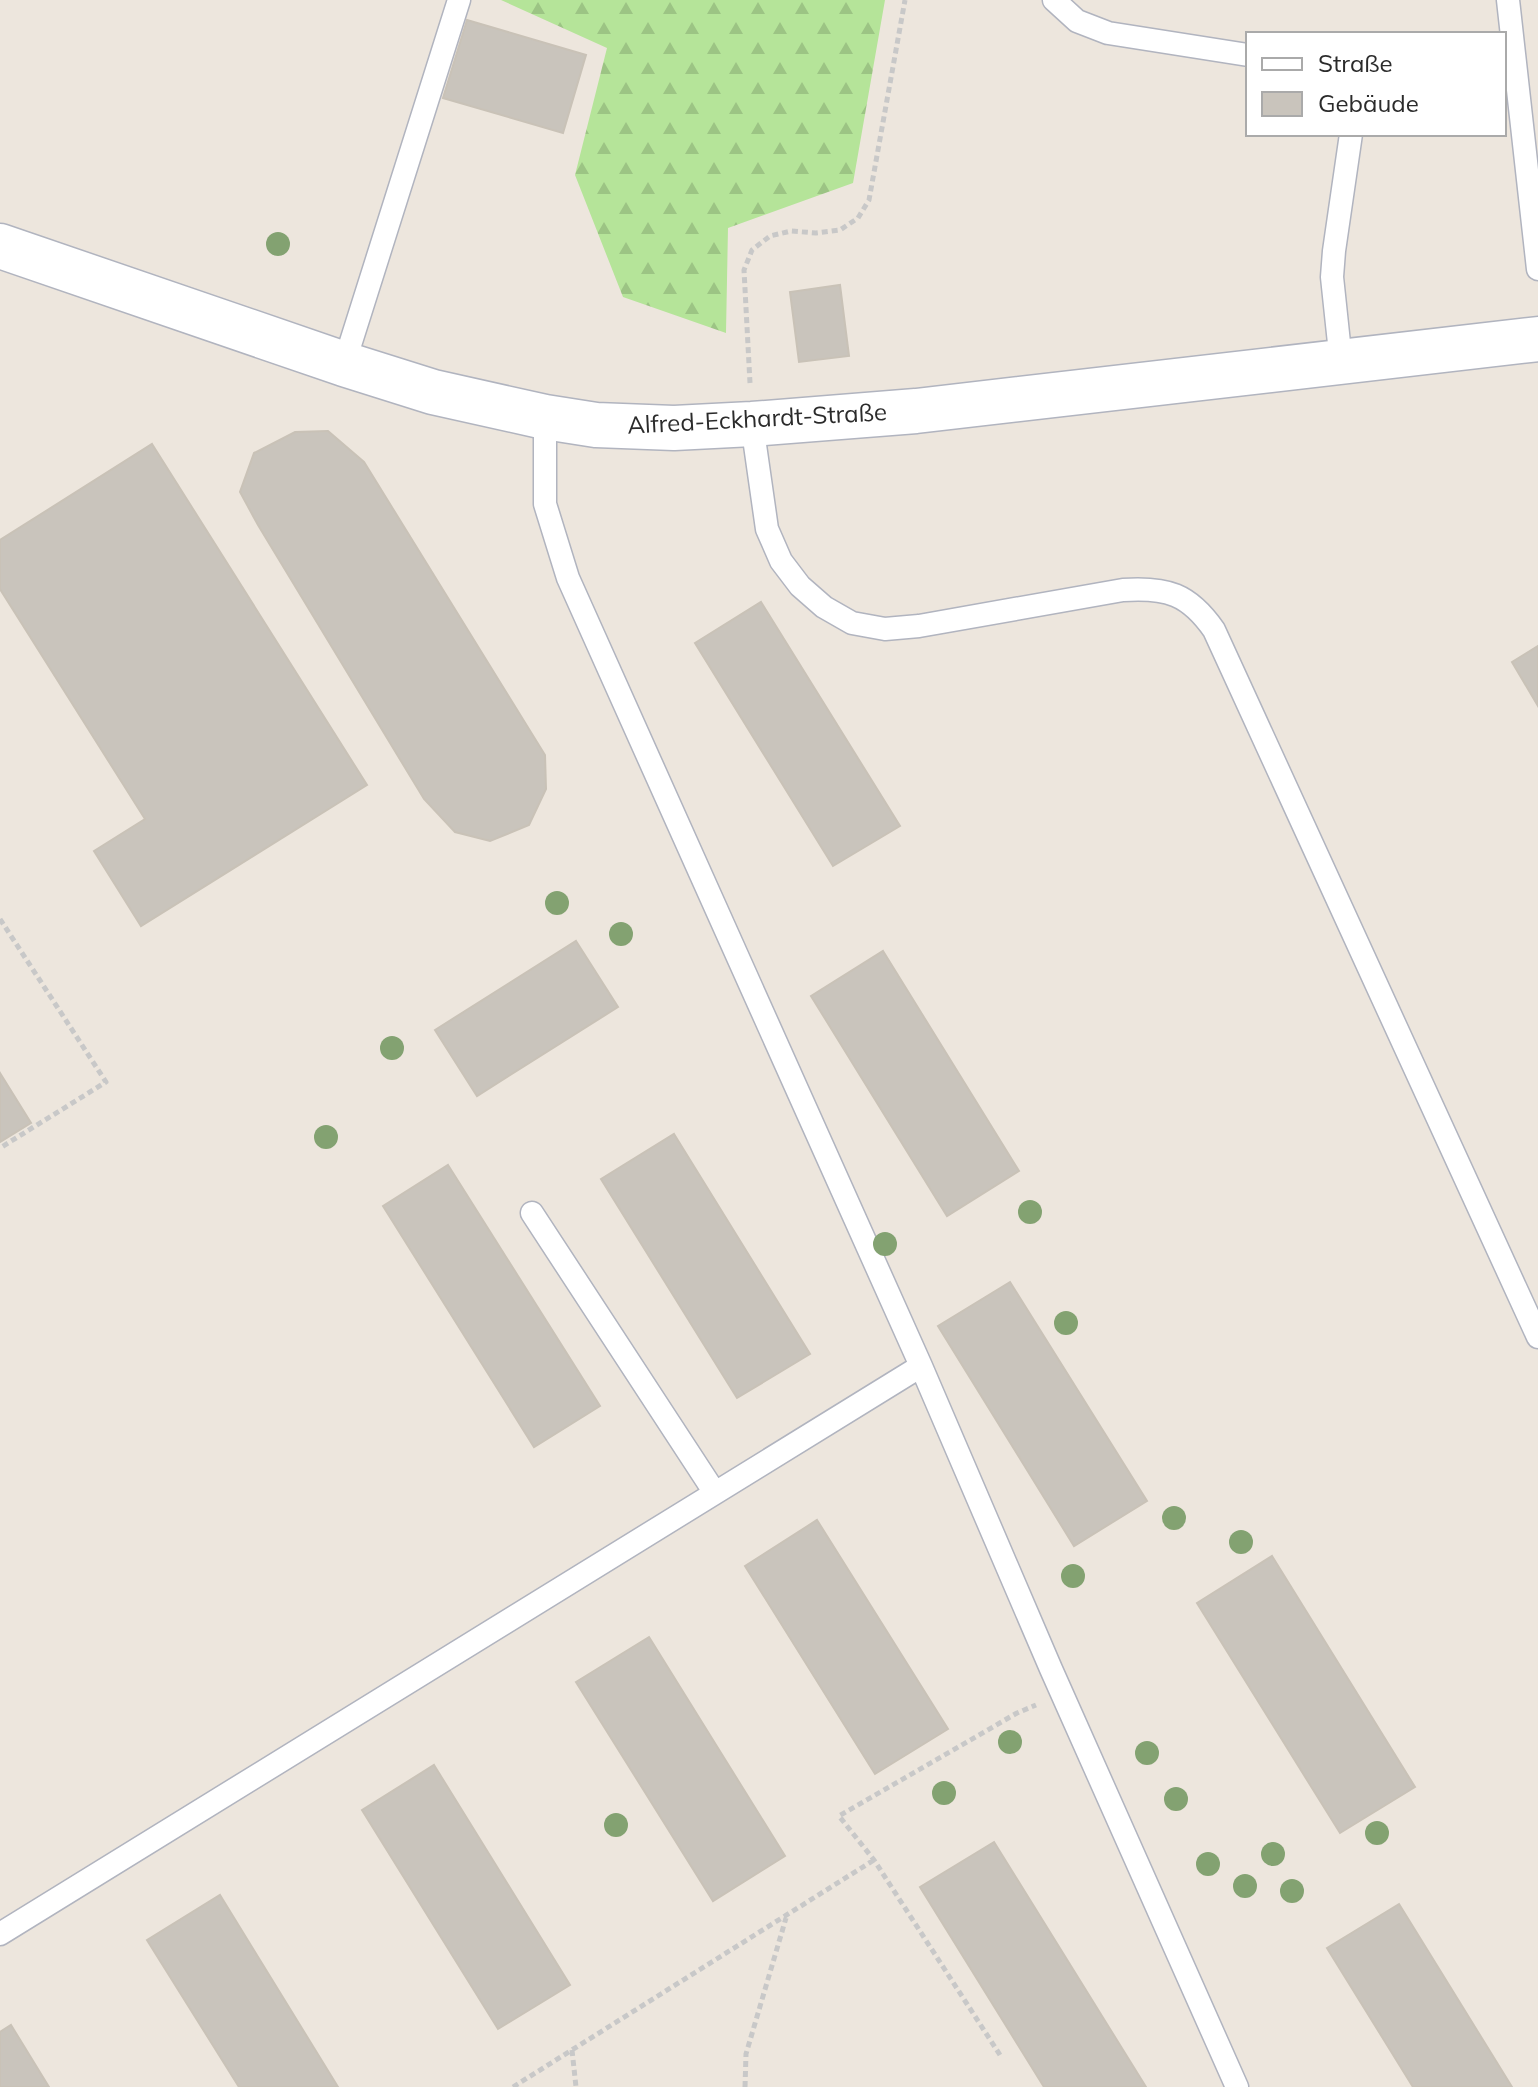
<svg xmlns="http://www.w3.org/2000/svg" width="1538" height="2087" font-family="Mulish,sans-serif">
<defs>
<pattern id="forest-firs" width="22" height="20" patternUnits="userSpaceOnUse" patternTransform="scale(2)"><rect width="22" height="20" fill="#b5e499"/><path d="M5 1l3.5 6h-7zM16 11l3.5 6h-7z" fill="#9cc484"/></pattern>
</defs>
<rect width="100%" height="100%" fill="#ede6dd"/>
<path fill="url(#forest-firs)" d="M 501,0 L 885,0 L 853,183 L 728,228 L 726,333 L 623,297 L 575,175 L 607,48 Z"/>
<path fill="#c9c4bc" stroke="#c9c2b7" stroke-width="2" d="M 467,20 L 586,55 L 563,133 L 443,98 Z
M 840,285 L 849,356 L 799,362 L 790,292 Z
M 328,431 L 364,462 L 545,755 L 546,789 L 529,825 L 490,841 L 455,832 L 424,799 L 258,525 L 240,492 L 254,453 L 295,432 Z
M 152,444 L 367,785 L 141,926 L 94,851 L 145,819 L 0,589 L 0,540 Z
M 761,602 L 900,826 L 833,866 L 695,643 Z
M 1538,646 L 1538,706 L 1512,662 Z
M 576,941 L 618,1007 L 477,1096 L 435,1030 Z
M 883,951 L 1019,1171 L 947,1216 L 811,996 Z
M 0,1073 L 31,1123 L 0,1142 Z
M 674,1134 L 810,1354 L 737,1398 L 601,1179 Z
M 448,1165 L 600,1406 L 534,1447 L 383,1206 Z
M 1010,1282 L 1147,1501 L 1074,1546 L 938,1326 Z
M 817,1520 L 948,1729 L 875,1774 L 745,1566 Z
M 1272,1556 L 1415,1787 L 1340,1833 L 1197,1603 Z
M 649,1637 L 785,1856 L 713,1901 L 576,1682 Z
M 434,1765 L 570,1985 L 498,2029 L 362,1810 Z
M 994,1842 L 1146,2087 L 1044,2087 L 920,1887 Z
M 220,1895 L 338,2087 L 239,2087 L 147,1940 Z
M 1399,1904 L 1512,2087 L 1413,2087 L 1327,1948 Z
M 11,2025 L 49,2087 L 0,2087 L 0,2032 Z"/>
<g fill="none" stroke-linecap="round" stroke-linejoin="round">
<g stroke="#b1b4bf" stroke-width="25">
<path id="lane" d="M 1054,0 L 1077,21 L 1108,33 L 1248,55
M 1508,0 L 1538,269
M 1341,362 L 1332,277 L 1334,251 L 1351,134
M 344,364 L 459,0
M 545,417 L 545,504 L 568,578 L 921,1366 L 1051,1669 L 1237,2087
M 752,424 L 767,529 L 781,561 L 800,586 L 824,607 L 852,623 L 885,629 L 919,626 L 1123,590 C 1167,587 1189,594 1214,630 L 1538,1337
M 532,1213 L 715,1493
M 0,1934 L 921,1366"/>
</g>
<g stroke="#b1b4bf" stroke-width="47">
<path id="street" d="M 0,246 L 344,364 L 433,392 L 545,417 L 596,425 L 674,428 L 752,424 L 916,411 L 1538,339"/>
</g>
<path stroke="#c8c8c8" stroke-width="5" stroke-dasharray="6 4" stroke-linecap="butt" d="M 750,383 L 744,270 L 752,250 L 770,236 L 791,231 L 816,233 L 840,230 L 858,218 L 869,200 L 905,0
M 0,919 L 106,1082 L 0,1148
M 572,2050 L 576,2087
M 1000,2055 L 874,1860 L 839,1816 L 1017,1713 L 1036,1705
M 513,2087 L 874,1860
M 745,2087 L 746,2054 L 786,1918"/>
<use href="#lane" stroke="#fff" stroke-width="22"/>
<use href="#street" stroke="#fff" stroke-width="44"/>
</g>
<g fill="#83a271">
<circle cx="278" cy="244" r="12"/>
<circle cx="557" cy="903" r="12"/>
<circle cx="621" cy="934" r="12"/>
<circle cx="392" cy="1048" r="12"/>
<circle cx="326" cy="1137" r="12"/>
<circle cx="1030" cy="1212" r="12"/>
<circle cx="885" cy="1244" r="12"/>
<circle cx="1066" cy="1323" r="12"/>
<circle cx="1174" cy="1518" r="12"/>
<circle cx="1241" cy="1542" r="12"/>
<circle cx="1073" cy="1576" r="12"/>
<circle cx="1010" cy="1742" r="12"/>
<circle cx="1147" cy="1753" r="12"/>
<circle cx="944" cy="1793" r="12"/>
<circle cx="1176" cy="1799" r="12"/>
<circle cx="616" cy="1825" r="12"/>
<circle cx="1377" cy="1833" r="12"/>
<circle cx="1273" cy="1854" r="12"/>
<circle cx="1208" cy="1864" r="12"/>
<circle cx="1245" cy="1886" r="12"/>
<circle cx="1292" cy="1891" r="12"/>
</g>
<g text-anchor="middle" stroke-width="7" stroke-linejoin="round" paint-order="stroke">
<g font-size="24" fill="#2b2b2b" stroke="#fff">
<text transform="translate(757 419) rotate(-3)" y="8">Alfred-Eckhardt-Straße</text>
</g>
</g>
<rect x="1246" y="32" width="260" height="104" fill="#ffffff" stroke="#aaaaaa" stroke-width="2"/>
<rect x="1262" y="58" width="40" height="12" fill="#ffffff" stroke="#aaaaaa" stroke-width="2"/>
<text x="1318" y="72" font-size="24" fill="#2b2b2b">Straße</text>
<rect x="1262" y="92" width="40" height="24" fill="#c9c4bc" stroke="#aaaaaa" stroke-width="2"/>
<text x="1318" y="112" font-size="24" fill="#2b2b2b">Gebäude</text>
</svg>
